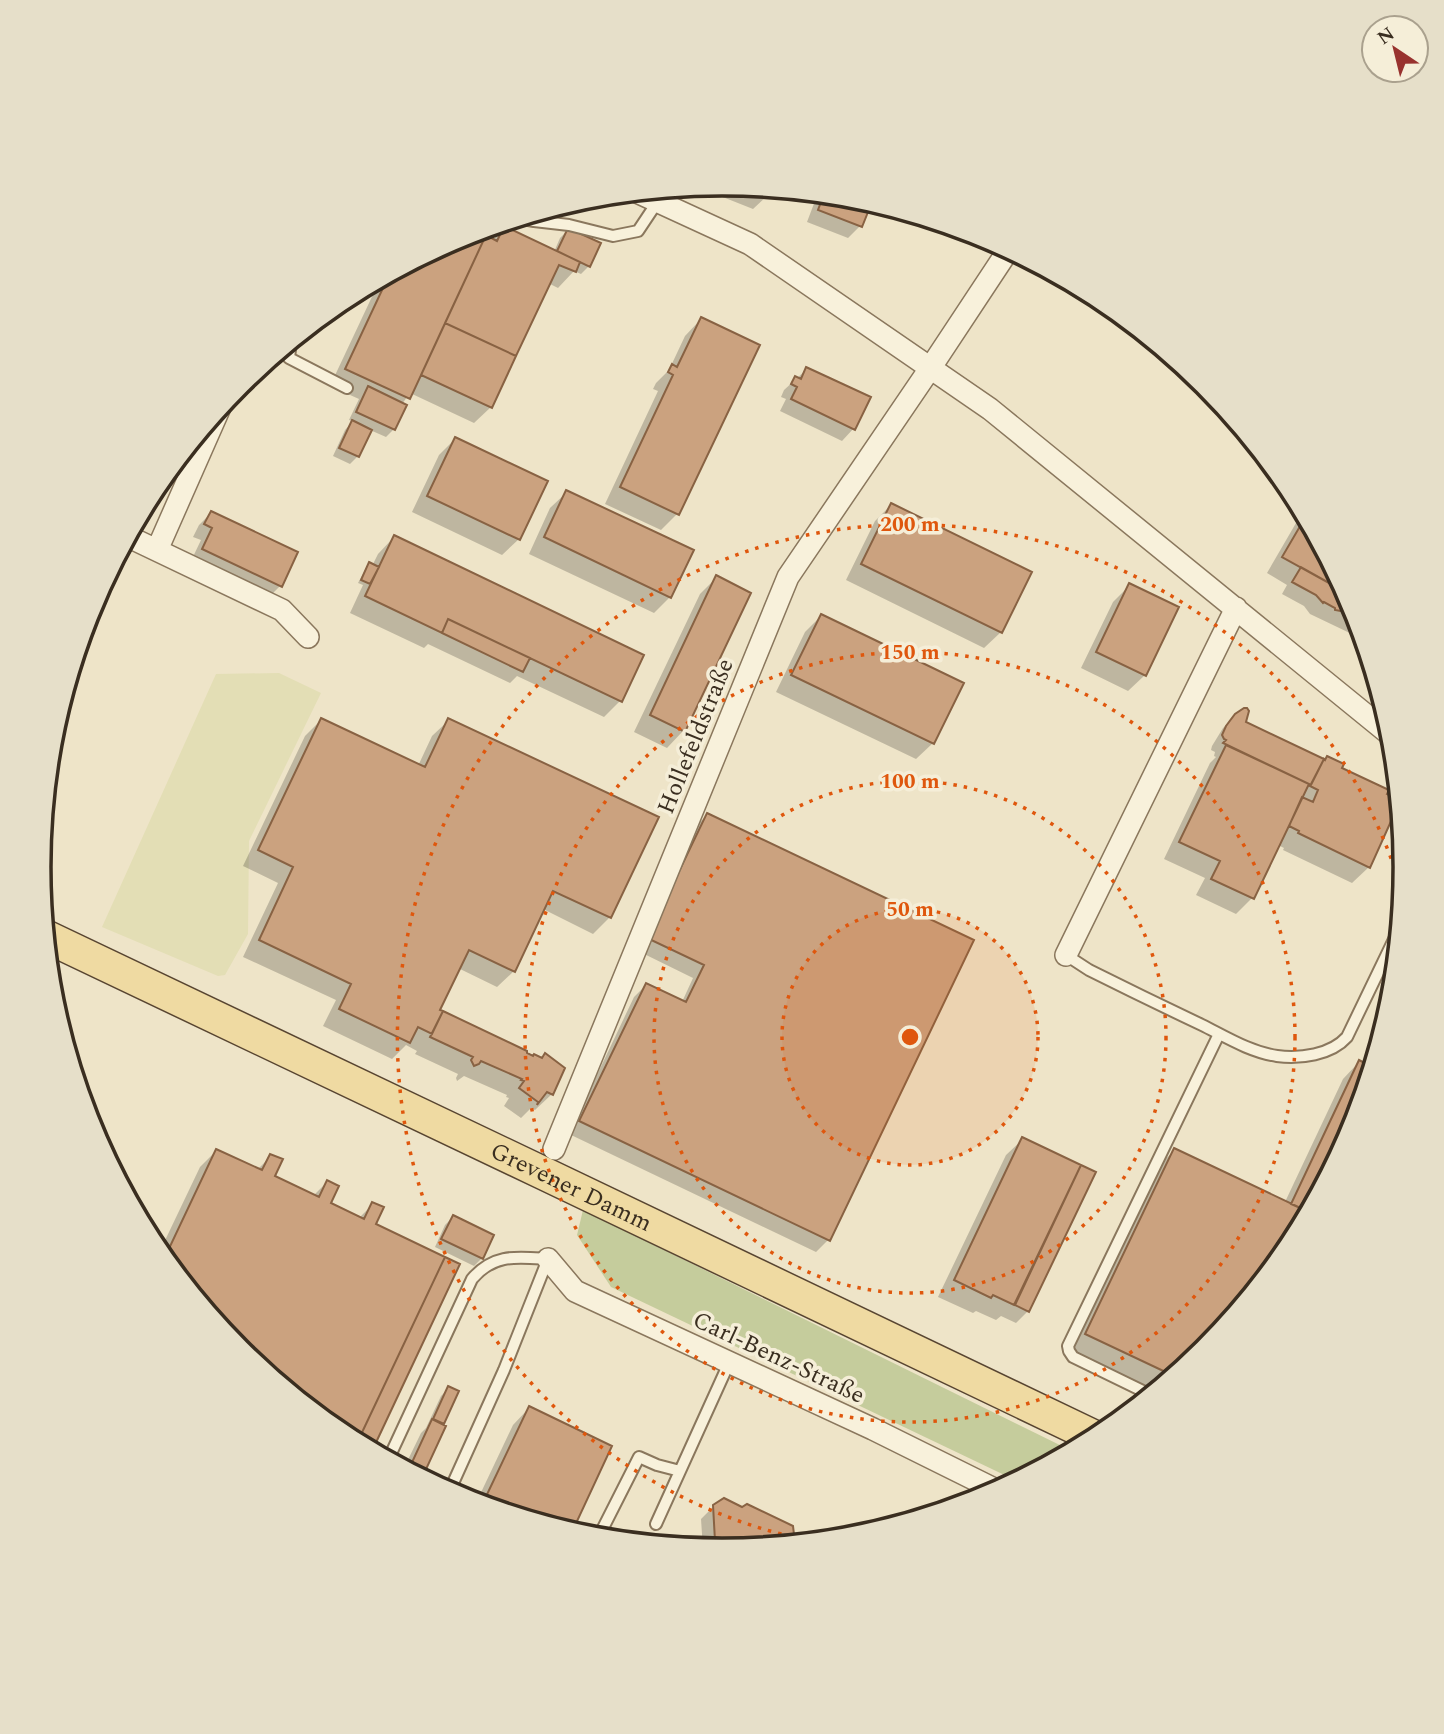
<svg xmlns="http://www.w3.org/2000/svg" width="1444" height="1734" font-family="Spectral,serif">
<rect width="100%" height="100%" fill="#eee4c8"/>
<path fill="#e3deb5" d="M 279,673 L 321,693 L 249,841 L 248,934 L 225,975 L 218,976 L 102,927 L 216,674 Z"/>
<path fill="#c5cc9c" d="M 583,1210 L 1072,1451 L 1017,1481 L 611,1287 L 577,1235 Z"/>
<path fill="#0003" d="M 722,184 L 771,188 L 770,193 L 753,209 L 695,186 Z
M 818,193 L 856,197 L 870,201 L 860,226 L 848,238 L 807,222 Z
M 505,228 L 554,252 L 560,238 L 568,230 L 589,266 L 581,274 L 574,271 L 558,288 L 548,283 L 491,407 L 474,423 L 410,393 L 402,404 L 394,429 L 386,437 L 370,430 L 358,456 L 350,464 L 333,456 L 345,430 L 353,421 L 349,420 L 359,399 L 330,386 L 377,286 L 371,283 L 461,235 L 474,232 L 492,240 Z
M 1071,282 L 1102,299 L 1131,323 L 1068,287 Z
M 701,319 L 677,514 L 661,530 L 605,504 L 658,391 L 653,389 L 656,383 L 669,370 L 685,336 Z
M 807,369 L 854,428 L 842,441 L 780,411 L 786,399 L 781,397 L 784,390 Z
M 455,439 L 519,539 L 502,555 L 412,512 L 439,455 Z
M 567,492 L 670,597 L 654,613 L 529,554 L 550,508 Z
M 891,505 L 1001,632 L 984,648 L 846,580 L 875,521 Z
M 1303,511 L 1354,606 L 1361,630 L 1356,636 L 1310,614 L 1304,606 L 1282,594 L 1287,585 L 1267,573 Z
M 211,513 L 280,586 L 268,598 L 191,561 L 201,540 L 193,537 L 199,525 Z
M 394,537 L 620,701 L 604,717 L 517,676 L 510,683 L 428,644 L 424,648 L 350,613 L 363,585 L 358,583 L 366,568 L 369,564 L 372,566 L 378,554 Z
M 716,578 L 683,731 L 667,748 L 634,732 L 700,594 Z
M 1130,585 L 1145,675 L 1128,691 L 1081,668 L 1113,602 Z
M 821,616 L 933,743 L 916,759 L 776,692 L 805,632 Z
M 1236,716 L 1243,723 L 1340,769 L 1389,797 L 1398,788 L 1400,813 L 1386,828 L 1369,867 L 1352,883 L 1283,850 L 1284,848 L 1278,845 L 1252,898 L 1236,914 L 1196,895 L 1205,878 L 1164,859 L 1210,763 L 1216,757 L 1214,756 L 1215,752 L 1211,750 L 1212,746 L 1223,728 Z
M 321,720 L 418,766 L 432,736 L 449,720 L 610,917 L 593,934 L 543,909 L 514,971 L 497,987 L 458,968 L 438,1011 L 552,1094 L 535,1110 L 531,1108 L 521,1118 L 504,1106 L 509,1098 L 506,1097 L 507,1095 L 464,1076 L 457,1081 L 456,1078 L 458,1074 L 415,1054 L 417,1051 L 406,1045 L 392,1059 L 323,1026 L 336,1000 L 243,957 L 278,883 L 243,866 L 305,736 Z
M 707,815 L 828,1240 L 816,1252 L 569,1134 L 634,997 L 646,985 L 682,1002 L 693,978 L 636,950 L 695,827 Z
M 1359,1062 L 1372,1068 L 1353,1129 L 1290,1247 L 1205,1351 L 1155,1391 L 1070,1351 L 1158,1166 L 1175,1150 L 1285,1202 L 1343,1079 Z
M 1023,1139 L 1093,1173 L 1028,1311 L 1016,1323 L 1001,1316 L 996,1320 L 976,1311 L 973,1313 L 938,1297 L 1006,1155 Z
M 216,1151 L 257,1170 L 271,1156 L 272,1177 L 313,1196 L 327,1182 L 329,1204 L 359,1218 L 373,1204 L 374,1225 L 457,1265 L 370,1450 L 342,1435 L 238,1350 L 159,1253 L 200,1167 Z
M 453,1217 L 482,1258 L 474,1266 L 435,1247 L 445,1225 Z
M 449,1388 L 443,1423 L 420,1477 L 404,1468 L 421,1433 L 426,1428 L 441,1396 Z
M 529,1408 L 610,1447 L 570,1532 L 476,1503 L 513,1425 Z
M 714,1506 L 791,1527 L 793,1543 L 722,1550 L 703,1549 L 701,1519 Z"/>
<path fill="#cba27f" stroke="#886243" stroke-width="2" d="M 824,194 L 856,197 L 872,202 L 862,227 L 818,210 Z
M 504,226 L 580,262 L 576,272 L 559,265 L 516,356 L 445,323 L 486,235 L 497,241 Z
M 568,228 L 601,243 L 590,267 L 557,251 Z
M 476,231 L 486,235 L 410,399 L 345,369 L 390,273 L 461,235 Z
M 701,317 L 760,345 L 679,515 L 620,487 L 673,375 L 668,372 L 672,364 L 677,367 Z
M 445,323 L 516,356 L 492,408 L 421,375 Z
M 806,367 L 871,397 L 855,430 L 791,399 L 797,387 L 791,384 L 795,376 L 801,379 Z
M 368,386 L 407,405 L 395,430 L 356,412 Z
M 352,420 L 372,430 L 359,457 L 339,448 Z
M 455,437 L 548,481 L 520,540 L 427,496 Z
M 566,490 L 694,550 L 671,598 L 544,537 Z
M 891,503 L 1032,572 L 1002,633 L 861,564 Z
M 211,511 L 298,552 L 282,587 L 202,549 L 212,528 L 204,524 Z
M 1306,516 L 1347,593 L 1282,557 Z
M 394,535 L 644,655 L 622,702 L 448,619 L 442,633 L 365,596 Z
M 369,562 L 379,567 L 370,584 L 361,580 Z
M 1301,567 L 1347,593 L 1354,606 L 1357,618 L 1346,612 L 1335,610 L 1335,608 L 1324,602 L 1323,603 L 1316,595 L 1292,582 Z
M 716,575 L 751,593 L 685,732 L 650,715 Z
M 1129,583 L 1179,607 L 1146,676 L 1096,652 Z
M 821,614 L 964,683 L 934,744 L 791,675 Z
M 448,619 L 530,658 L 523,672 L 442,633 Z
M 1244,708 L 1247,708 L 1249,711 L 1246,722 L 1324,759 L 1311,785 L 1223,743 L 1226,740 L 1224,739 L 1222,735 L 1226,726 L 1235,714 Z
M 321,718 L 425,767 L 448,718 L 659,817 L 611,918 L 553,891 L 515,972 L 469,950 L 440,1010 L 443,1011 L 432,1034 L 418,1027 L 410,1043 L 339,1009 L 351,984 L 259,940 L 293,867 L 258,850 Z
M 1226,745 L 1309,784 L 1254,899 L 1211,879 L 1220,861 L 1179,842 Z
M 1327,756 L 1344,764 L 1342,768 L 1389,790 L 1387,794 L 1393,797 L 1398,786 L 1400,816 L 1395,820 L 1392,819 L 1370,868 L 1298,833 L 1299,831 L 1289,826 L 1302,797 L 1313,802 L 1318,790 L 1310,786 L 1324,759 L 1325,760 Z
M 707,813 L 974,940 L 830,1241 L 579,1121 L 646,983 L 686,1002 L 704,965 L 647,938 Z
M 443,1011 L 527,1051 L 527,1053 L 533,1056 L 534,1054 L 542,1058 L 545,1053 L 565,1068 L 553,1095 L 547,1092 L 537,1105 L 538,1102 L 519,1088 L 524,1081 L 521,1080 L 522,1079 L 481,1061 L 479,1064 L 474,1066 L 471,1060 L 473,1057 L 430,1037 Z
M 1359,1060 L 1372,1067 L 1353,1129 L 1309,1212 L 1291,1204 Z
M 1022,1137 L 1081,1165 L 1014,1305 L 993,1295 L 991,1298 L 954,1280 Z
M 1174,1148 L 1309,1212 L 1290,1247 L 1205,1351 L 1174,1376 L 1085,1334 Z
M 216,1149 L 262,1170 L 270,1154 L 283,1159 L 275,1176 L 319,1197 L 327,1180 L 339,1186 L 331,1203 L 364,1219 L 372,1202 L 384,1207 L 376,1224 L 445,1257 L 357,1443 L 342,1435 L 238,1350 L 164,1259 Z
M 1081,1165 L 1096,1172 L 1029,1312 L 1015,1305 Z
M 453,1215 L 494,1235 L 483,1259 L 441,1239 Z
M 445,1257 L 460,1264 L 372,1451 L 357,1443 Z
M 448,1386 L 459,1391 L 444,1424 L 433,1419 Z
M 529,1406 L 612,1446 L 572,1532 L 482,1505 Z
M 432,1419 L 446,1426 L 422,1478 L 408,1471 Z
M 724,1498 L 742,1507 L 747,1504 L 793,1526 L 795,1543 L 734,1549 L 715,1541 L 713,1505 Z"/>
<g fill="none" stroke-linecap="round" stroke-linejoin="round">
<g stroke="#8a775d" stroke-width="14">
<path id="service" d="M 518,218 L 534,221 L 569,225 L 613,236 L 638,231 L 658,201
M 291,341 L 289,358 L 347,388
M 1066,955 L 1089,970 C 1127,989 1164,1007 1202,1025 C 1226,1037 1250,1052 1277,1056 C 1300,1059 1331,1055 1347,1037 L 1399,929
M 1151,1395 L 1073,1357 L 1069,1351 L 1068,1346 L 1219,1034
M 388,1460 L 472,1279 C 494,1253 517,1257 548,1259 L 504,1370 L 449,1492
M 656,1524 L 729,1363
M 598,1538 L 639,1457 L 657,1465 L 680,1471"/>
</g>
<g stroke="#8a775d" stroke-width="24">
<path id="minor" d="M 637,192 L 750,244 L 990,409 L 1393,737
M 127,536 L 282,610 L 308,637
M 157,550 L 221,405
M 1066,955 L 1236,608
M 554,1149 L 788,577 L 931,367 L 1009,249
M 548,1259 L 575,1291 L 873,1429 L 998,1491"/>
</g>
<g stroke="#584531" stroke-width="35">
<g id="primary">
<path id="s1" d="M 45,936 L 543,1173 L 1097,1438"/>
</g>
</g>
<use href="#service" stroke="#f8f1db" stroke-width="10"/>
<use href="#minor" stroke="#f8f1db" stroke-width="21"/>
<use href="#primary" stroke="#efdaa2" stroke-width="32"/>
</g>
<circle cx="910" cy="1037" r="128" fill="#df570d" fill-opacity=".12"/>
<g fill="none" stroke="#df570d" stroke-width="3.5" stroke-dasharray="3.5 7">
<circle cx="910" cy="1037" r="128"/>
<circle cx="910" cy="1037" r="256"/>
<circle cx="910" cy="1037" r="385"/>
<path d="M812 1541A513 513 0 1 1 1402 891"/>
</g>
<g text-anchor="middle" stroke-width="7" stroke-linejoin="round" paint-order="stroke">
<g font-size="24" fill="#3a2e20" stroke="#f5eed8">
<text transform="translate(695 736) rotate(-68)" y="8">Hollefeldstraße</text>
<text dy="8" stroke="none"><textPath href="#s1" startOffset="583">Grevener Damm</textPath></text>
<text transform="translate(779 1357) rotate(25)" y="8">Carl-Benz-Straße</text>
</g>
</g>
<path d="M0 0H1444V1734H0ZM51 867a671 671 0 1 1 1342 0a671 671 0 1 1-1342 0Z" fill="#e6dfc9" fill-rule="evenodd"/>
<path fill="none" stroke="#3a2e20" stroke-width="3.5" d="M51 867a671 671 0 1 1 1342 0a671 671 0 1 1-1342 0Z"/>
<circle cx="910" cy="1037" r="10" fill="#df570d" stroke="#f5eed8" stroke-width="3.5"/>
<g font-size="21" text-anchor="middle" font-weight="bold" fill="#df570d" stroke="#f5eed8" stroke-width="7" stroke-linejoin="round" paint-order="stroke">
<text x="910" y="531">200 m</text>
<text x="910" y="659">150 m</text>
<text x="910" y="788">100 m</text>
<text x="910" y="916">50 m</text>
</g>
<g transform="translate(1395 49) rotate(325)"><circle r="33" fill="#f5eed8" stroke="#aaa18e" stroke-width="2"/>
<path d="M0-5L12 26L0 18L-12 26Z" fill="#98322e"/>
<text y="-10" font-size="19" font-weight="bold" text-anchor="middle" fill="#3a2e20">N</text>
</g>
</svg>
